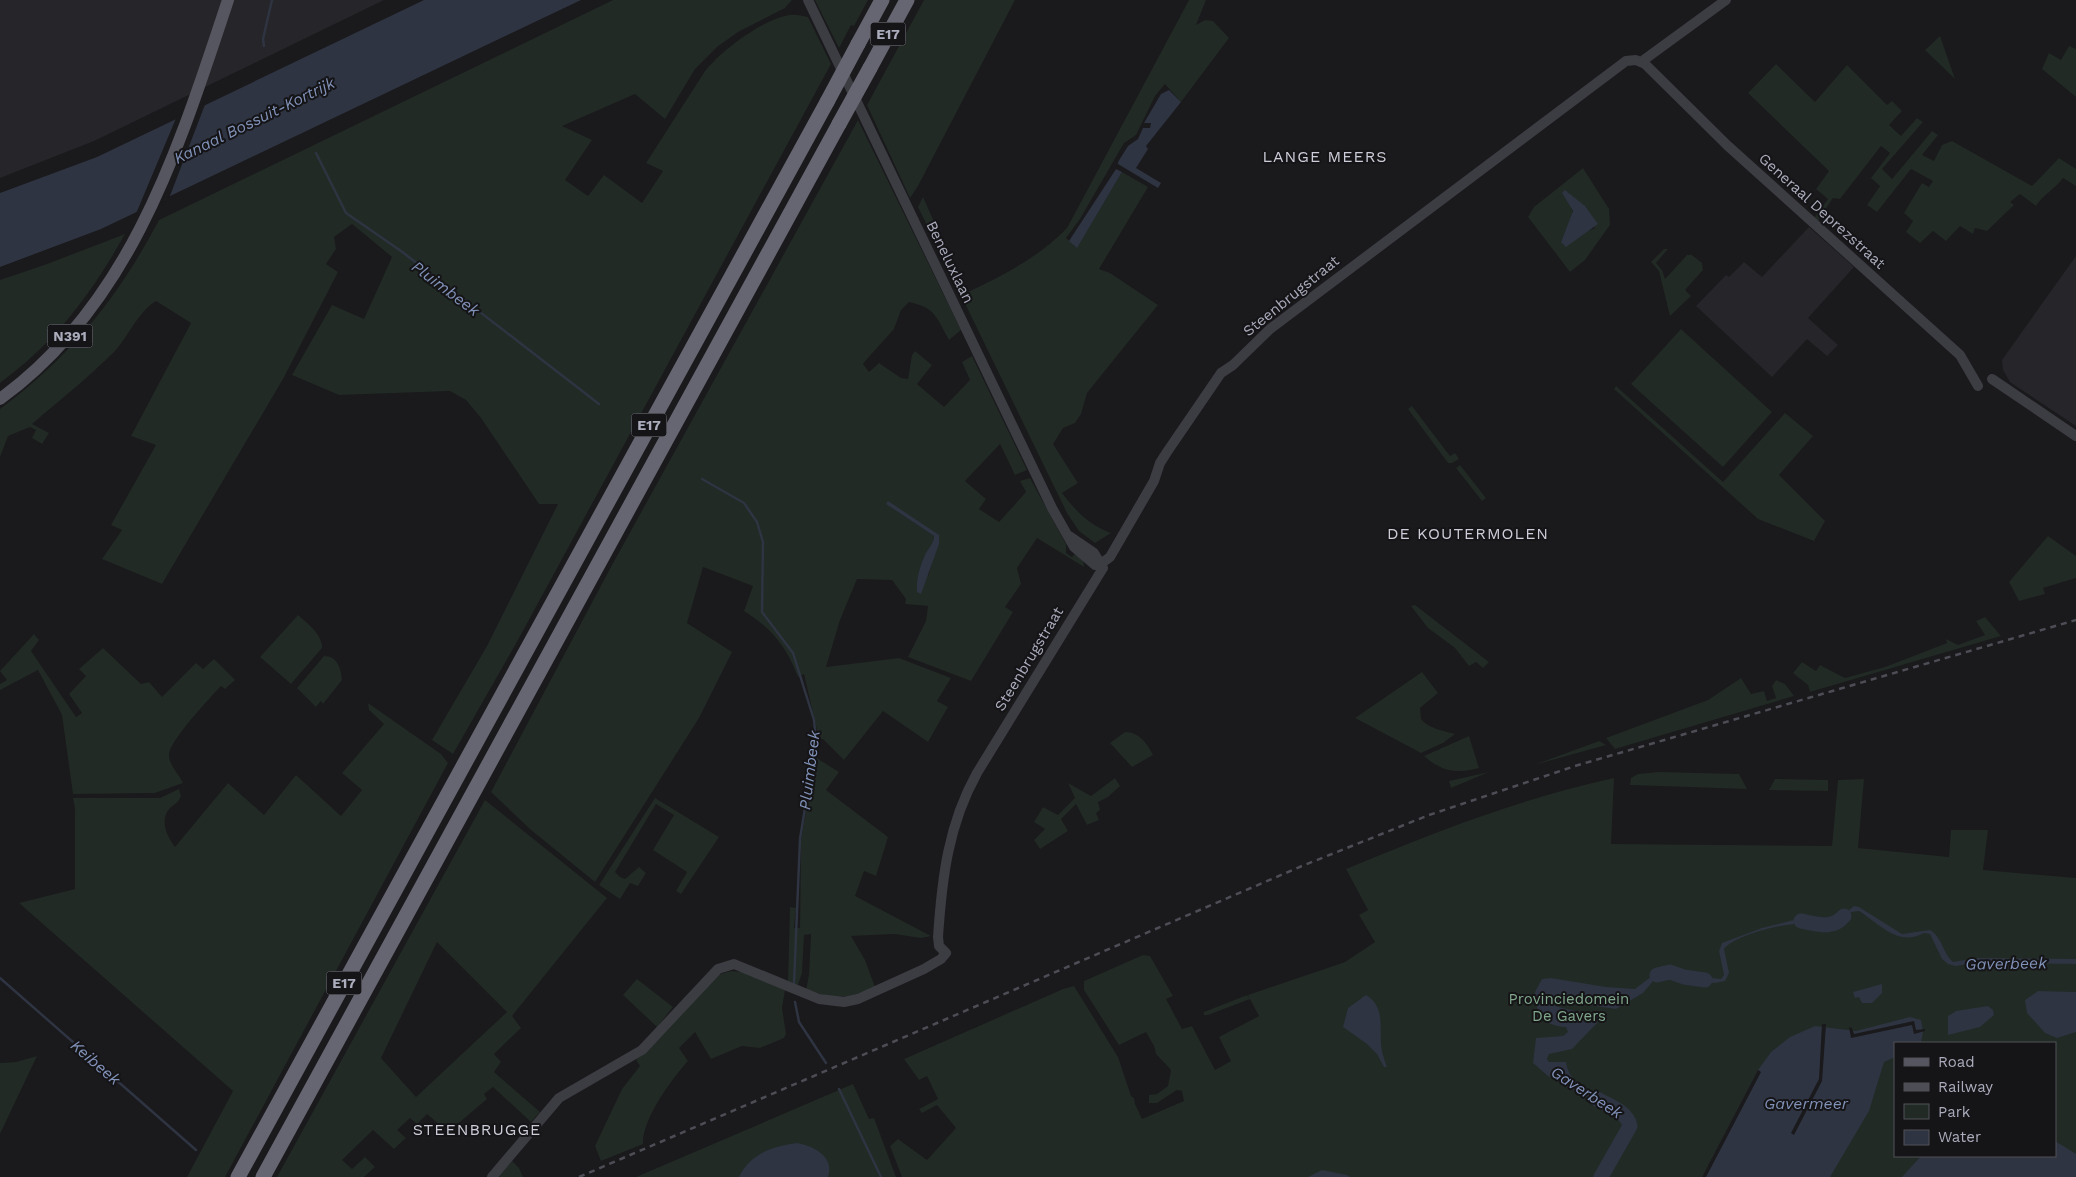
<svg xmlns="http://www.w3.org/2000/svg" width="2076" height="1177" font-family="'Work Sans',sans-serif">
<rect width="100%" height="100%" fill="#1a191c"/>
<path fill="#262529" d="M 0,0 L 384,0 L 94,141 L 0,178 Z
M 1809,227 L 1854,267 L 1808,318 L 1838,345 L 1827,356 L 1807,339 L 1772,377 L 1696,306 L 1726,275 L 1729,277 L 1744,262 L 1762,277 Z
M 2076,256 L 2076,426 L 2010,382 L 2003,370 L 2002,360 Z"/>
<path fill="#212a24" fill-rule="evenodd" d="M 613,0 L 792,0 L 785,8 L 738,32 L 717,47 L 695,69 L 665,119 L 635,94 L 562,126 L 592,140 L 565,180 L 588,196 L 604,175 L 642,203 L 663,171 L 646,163 L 705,71 C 722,50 761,20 789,15 C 795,14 802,16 808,17 L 831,64 L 518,640 L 453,754 L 432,740 L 487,646 L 558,504 L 539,504 L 481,418 L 466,400 L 450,391 L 339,395 L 292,375 L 332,305 L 364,319 L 392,257 L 352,224 L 334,237 L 336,249 L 326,264 L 338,272 L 283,379 L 162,584 L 102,559 L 122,530 L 111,525 L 156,445 L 131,436 L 191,323 L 156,301 C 137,313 129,336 114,352 C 88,378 60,400 32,424 L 49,433 L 42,444 L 32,438 L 36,430 L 30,427 L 8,436 L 0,457 L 0,409 C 72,355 117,299 159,220 Z
M 815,0 L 868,0 L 854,26 L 851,25 L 839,48 Z
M 924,0 L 1015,0 L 918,186 L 910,198 L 867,105 Z
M 1189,0 L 1206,0 L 1196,25 L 1205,20 L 1213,21 L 1229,38 L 1181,102 L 1165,84 L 1155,96 L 1136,135 L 1124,143 L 1080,219 L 1066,238 L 1077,247 L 1122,172 L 1148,187 L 1099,269 L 1110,273 L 1158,305 L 1087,393 L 1081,414 L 1075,423 L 1063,428 L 1053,444 L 1078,483 L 1062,493 C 1076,511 1089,525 1111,533 L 1095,543 L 1079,531 L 1067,513 L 918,207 L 923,197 L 966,293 C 1003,275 1038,258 1067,228 Z
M 1940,36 L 1955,79 L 1925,50 Z
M 2069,46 L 2076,49 L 2076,97 L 2042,69 L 2049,53 L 2061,60 Z
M 1776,64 L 1815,102 L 1847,65 L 1887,105 L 1892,101 L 1902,111 L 1889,125 L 1901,136 L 1917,118 L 1923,122 L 1882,169 L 1892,179 L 1932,131 L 1938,135 L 1922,155 L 1934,161 L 1942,145 L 1952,141 L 2032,186 L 2059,158 L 2076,169 L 2076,186 L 2063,178 C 2055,189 2043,195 2036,206 L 2020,194 L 2010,202 L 2014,205 L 1987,231 L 1975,228 L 1973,234 L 1960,226 L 1946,241 L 1933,231 L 1920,243 L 1906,232 L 1913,221 L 1904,213 L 1922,183 L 1929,187 L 1933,181 L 1911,169 L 1877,212 L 1867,205 L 1880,186 L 1871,178 L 1890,153 L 1881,146 L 1840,199 L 1833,198 L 1818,221 L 1814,218 L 1828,199 L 1816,189 L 1829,171 L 1748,93 Z
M 858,120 L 961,330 L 949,340 C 936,317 936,308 909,302 L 901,310 L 894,329 L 867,359 L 863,364 L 869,372 L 879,363 L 901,378 L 908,379 L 912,355 L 915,351 L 932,365 L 917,384 L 944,407 L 970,380 L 962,362 L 972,356 L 1027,470 L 1015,475 L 1000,444 L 965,481 L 986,499 L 979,509 L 999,522 L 1026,492 L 1020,481 L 1030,478 L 1066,544 L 1066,553 L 1072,557 L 1077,552 L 1083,559 L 1084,567 L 1037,538 L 1017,568 L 1021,584 L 1005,607 L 1013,612 L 971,681 L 908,657 L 926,621 L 928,606 L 905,604 L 906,599 L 892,580 L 857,579 L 840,620 L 826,667 L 899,658 L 951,678 L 937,701 L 948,707 L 928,742 L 883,711 L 844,760 L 823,739 L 819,739 L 804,674 L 798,677 C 786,646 772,629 744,611 L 753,586 L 703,567 L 687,623 L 732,652 L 699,718 L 595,882 L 531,830 L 491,792 L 612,565 ZM 886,504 L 939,538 L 928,576 L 928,550 L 933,544 L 934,536 Z
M 1583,168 L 1609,209 L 1610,225 L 1585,260 L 1570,272 L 1528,217 L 1534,207 ZM 1562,194 L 1595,228 L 1561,242 L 1573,214 L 1570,203 Z
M 125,234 C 92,293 56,342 0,383 L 0,280 L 47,264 Z
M 1664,249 L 1668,249 L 1656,263 L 1662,270 L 1665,279 L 1687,255 L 1692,255 L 1702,263 L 1703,270 L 1685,290 L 1691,296 L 1670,316 L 1659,271 L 1651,262 Z
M 1681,329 L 1772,412 L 1723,467 L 1631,384 Z
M 1616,386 L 1723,482 L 1785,413 L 1813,436 L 1779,475 L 1825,521 L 1814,541 L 1758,519 L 1614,389 Z
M 1412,406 L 1450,456 L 1455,453 L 1459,459 L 1452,463 L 1448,463 L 1408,409 Z
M 1460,465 L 1486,498 L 1482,501 L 1456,468 Z
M 2048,536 L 2076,556 L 2076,578 L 2043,588 L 2045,594 L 2019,601 L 2009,582 Z
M 1415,605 L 1489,662 L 1483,668 L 1476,662 L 1469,666 L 1455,648 L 1428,628 L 1411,606 Z
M 298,615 C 307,623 323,635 322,648 L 291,684 L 260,657 Z
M 1985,617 L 2001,636 L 1810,692 L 1808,685 L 1793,673 L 1802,662 L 1816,671 L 1820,665 L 1845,678 L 1885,667 L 1947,643 L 1946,639 L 1958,645 L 1985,635 L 1976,621 Z
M 34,634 L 39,640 L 31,651 L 76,717 L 82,713 L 69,694 L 86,676 L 79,669 L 103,648 L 141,684 L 149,682 L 162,697 L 196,663 L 203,669 L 214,659 L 235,680 L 225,689 L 221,686 C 210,698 169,741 169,755 C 169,765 179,774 183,783 L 155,793 L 73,794 L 62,715 L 38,670 L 0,690 L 0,684 L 7,680 L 0,671 Z
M 324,656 C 338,656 341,669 342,680 L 323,704 L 321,701 L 316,707 L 297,688 Z
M 1422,672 L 1438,693 L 1420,708 L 1421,719 C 1429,729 1445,731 1455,734 L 1443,743 L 1421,753 L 1355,718 Z
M 1741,678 L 1751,694 L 1764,691 L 1767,701 L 1776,698 L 1772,686 L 1776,680 L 1785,684 L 1794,696 L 1615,749 L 1606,738 L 1708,700 Z
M 368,703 L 441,754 L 448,763 L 225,1177 L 187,1177 L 233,1091 L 19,903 L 75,889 L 75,809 L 73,798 L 160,798 L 179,789 L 181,796 C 179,802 175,804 170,808 C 159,820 167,836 175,847 L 228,783 L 264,815 L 296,775 L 341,816 L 362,790 L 342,773 L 384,724 L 369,710 Z
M 1125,732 C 1139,732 1147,743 1153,755 L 1132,767 L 1110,743 Z
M 1469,736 L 1479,768 C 1457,774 1442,772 1424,756 Z
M 1599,741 L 1606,745 L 1534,765 Z
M 815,757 L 839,772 L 826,790 L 888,837 L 876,876 L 864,871 L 855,896 L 931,936 L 921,938 L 894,934 L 851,936 L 865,960 L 875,987 C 847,1000 835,999 806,990 L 809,975 L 811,934 L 804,935 L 802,973 L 798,985 L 788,981 L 790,907 L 796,908 L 794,928 L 800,928 L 801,841 Z
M 1489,772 L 1451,788 L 1449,781 Z
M 1659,772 L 1739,774 L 1747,789 L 1630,785 L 1631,778 L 1638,774 Z
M 1115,778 L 1120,786 L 1108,797 L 1098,802 L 1100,810 L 1096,813 L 1099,820 L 1087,825 L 1076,804 L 1061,819 L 1068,831 L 1040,849 L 1034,840 L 1045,829 L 1034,822 L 1043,807 L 1058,815 L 1075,798 L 1068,783 L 1091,796 Z
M 1614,778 L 1611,844 L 1832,846 L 1838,780 L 1864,779 L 1858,848 L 1949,857 L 1951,830 L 1988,830 L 1983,870 L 2076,878 L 2076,1177 L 902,1177 L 890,1146 L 898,1139 L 927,1160 L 956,1128 L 937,1105 L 922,1113 L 919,1109 L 938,1099 L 927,1076 L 919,1080 L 904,1059 L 1063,989 L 1074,986 L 1118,1057 L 1131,1096 L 1134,1098 L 1135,1104 L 1142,1119 L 1184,1101 L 1182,1091 L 1177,1090 L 1157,1103 L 1149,1103 L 1149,1095 L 1157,1094 L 1168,1086 L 1171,1070 L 1156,1054 L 1154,1046 L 1146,1032 L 1119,1045 L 1084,990 L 1084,981 L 1143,955 L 1150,956 L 1173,996 L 1166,999 L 1182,1029 L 1192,1026 L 1215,1070 L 1231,1061 L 1219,1037 L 1259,1016 L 1250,999 L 1208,1015 L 1204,1015 L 1204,1012 L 1247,995 L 1249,998 L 1248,995 L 1345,962 L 1375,942 L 1359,915 L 1368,910 L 1346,869 C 1434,832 1522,798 1614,778 ZM 1895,1043 L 2055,1043 L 2055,1156 L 1895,1156 Z
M 1775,779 L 1828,780 L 1828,791 L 1769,790 Z
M 655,798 L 719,837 L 681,894 L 676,891 L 687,872 L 653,850 L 674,815 L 656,804 L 615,872 L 620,877 L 625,879 L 639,867 L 646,873 L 638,886 L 630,883 L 620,899 L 599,885 Z
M 485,800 L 607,898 L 512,1016 L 521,1028 L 494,1054 L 501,1062 L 494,1072 L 540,1112 L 531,1122 L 493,1087 L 484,1094 L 487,1099 L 460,1122 L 452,1126 L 441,1126 L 427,1114 L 417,1124 L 410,1118 L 397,1130 L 406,1138 L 394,1149 L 373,1130 L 342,1160 L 352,1169 L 365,1157 L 375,1167 L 364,1177 L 277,1177 ZM 437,942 L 507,1012 L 416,1097 L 381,1058 Z
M 731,971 L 743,972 L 785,990 L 782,1008 L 786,1034 L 784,1038 L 760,1048 L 742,1046 L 711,1059 L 695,1032 L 679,1048 L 688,1061 C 672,1079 642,1119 643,1144 L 601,1161 L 595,1146 L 622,1089 L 640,1066 L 636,1060 L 657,1041 L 718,975 Z
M 637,979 L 673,1007 L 657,1027 L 623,995 Z
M 37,1056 L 0,1134 L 0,1063 L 16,1062 Z
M 853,1084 L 869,1119 L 874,1118 L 896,1177 L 636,1177 Z
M 512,1161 L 519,1168 L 523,1177 L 497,1177 Z"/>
<path fill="#2e3441" d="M 424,0 L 581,0 L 101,229 L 0,267 L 0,193 L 97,157 Z
M 1169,90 L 1181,102 L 1146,146 L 1148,149 L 1136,168 L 1161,183 L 1158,188 L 1118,164 L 1118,162 L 1128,146 L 1138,139 L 1143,128 L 1150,128 L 1151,123 L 1144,123 L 1161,94 Z
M 1116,169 L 1122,172 L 1077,248 L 1069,241 Z
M 1565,190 L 1585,206 L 1598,224 L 1566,247 L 1561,242 L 1573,211 L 1562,193 Z
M 888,501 L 939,535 L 939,544 L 921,594 L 917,592 C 916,579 920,566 925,555 C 928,548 934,544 934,536 L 886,504 Z
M 1854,906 L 1859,907 L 1902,934 L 1930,930 C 1943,938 1942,952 1953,962 L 1977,958 L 2076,959 L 2076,964 L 1977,963 L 1955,966 L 1948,964 L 1942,959 L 1930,934 L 1924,933 C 1898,947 1881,925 1859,911 L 1851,912 L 1841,924 L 1828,929 L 1829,923 L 1837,920 Z
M 1798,919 L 1820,922 L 1820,927 C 1812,925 1805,923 1797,924 C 1780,924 1734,936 1724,949 L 1729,973 L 1725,981 L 1715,983 L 1684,979 L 1685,975 L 1721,979 L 1724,975 L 1719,951 L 1722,943 L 1762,928 Z
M 1671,969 L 1679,969 L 1676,976 L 1654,980 L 1643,993 L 1616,1009 L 1561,1001 L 1554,1003 L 1555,1006 L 1598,1017 L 1599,1021 L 1572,1049 L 1549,1054 L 1547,1059 L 1549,1062 L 1566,1062 C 1569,1086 1596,1095 1615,1105 L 1612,1111 L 1548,1076 L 1533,1063 L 1536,1038 L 1563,1036 L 1568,1032 L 1566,1027 C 1543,1026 1536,1015 1535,992 L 1542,979 L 1551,978 L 1606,987 L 1635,989 L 1657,972 Z
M 1882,984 L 1882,993 L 1872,1003 L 1862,1003 L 1859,997 L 1855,998 L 1853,992 Z
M 2038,991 L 2076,992 L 2076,1032 L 2057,1038 L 2045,1033 L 2027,1013 L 2025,1000 Z
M 1366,995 C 1387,1007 1378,1031 1382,1051 C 1383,1056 1385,1062 1387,1067 L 1384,1067 L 1377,1054 L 1367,1044 L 1343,1027 L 1348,1008 Z
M 1988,1006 L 1993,1010 L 1994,1015 L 1980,1027 L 1948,1035 L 1948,1016 L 1956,1011 Z
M 1910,1017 L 1921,1020 L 1923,1032 L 1921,1042 L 1895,1043 L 1895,1057 L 1884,1062 L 1869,1111 L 1830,1177 L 1702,1177 L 1758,1070 L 1771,1052 L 1790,1037 L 1815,1026 L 1856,1031 Z
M 2055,1141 L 2076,1154 L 2076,1177 L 1902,1177 L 1921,1156 L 2055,1156 Z
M 797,1143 C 813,1146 835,1156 828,1177 L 739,1177 C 750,1154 773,1146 797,1143 Z
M 1322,1170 L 1347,1175 L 1350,1177 L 1308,1177 Z"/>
<path fill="#1a191c" d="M 206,102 L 168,201 L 135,216 L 177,116 Z
M 1914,1021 L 1916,1030 L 1925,1029 L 1925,1031 L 1914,1034 L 1912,1025 L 1851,1038 L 1849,1027 L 1852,1028 L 1854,1034 Z
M 1822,1024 L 1826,1024 L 1822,1081 L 1794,1135 L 1791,1133 L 1819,1079 Z
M 1758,1070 L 1761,1072 L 1706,1177 L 1702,1177 Z"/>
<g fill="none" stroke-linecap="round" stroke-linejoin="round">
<path stroke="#2e3441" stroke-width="2.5" d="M 264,46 L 263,39 L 272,0
M 316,153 L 346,213 L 401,251 L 599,404
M 702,479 L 744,503 L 757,522 L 763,542 L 762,612 L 793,653 L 814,720 L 816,740 L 800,839 L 794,984
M 0,978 L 196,1150
M 795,1002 L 799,1022 L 826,1063
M 839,1089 L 881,1177"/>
<path stroke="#2e3441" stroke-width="15" d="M 1801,921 C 1818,924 1832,930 1844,916
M 1657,975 L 1670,972 L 1684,977 L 1705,980
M 1597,1099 C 1609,1106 1627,1111 1630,1126 L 1601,1177"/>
<path stroke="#3c3c43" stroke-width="10" d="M 808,0 L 1052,508 L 1074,547 L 1095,565
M 1641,62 L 1726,0
M 1992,379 L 2076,436
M 1095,565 L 1102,563 L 1110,557 L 1154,481 L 1160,463 L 1167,452 L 1221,373 L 1233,365 L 1270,329 L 1626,61 L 1636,60 L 1645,64 L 1728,146 L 1960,355 L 1978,386
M 492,1177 L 559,1098 L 642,1050 L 718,969 L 734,964 L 819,999 L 844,1002 L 858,999 L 924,969 L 941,959 L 946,953 L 939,946 L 938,937 C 942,878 948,825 977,773 L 1103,568 L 1094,553 L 1069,536"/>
<path stroke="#565660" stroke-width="12" d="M 0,399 C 132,303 179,147 228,0"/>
<path stroke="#666672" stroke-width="15" d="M 858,44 L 882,0
M 870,68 L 907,0
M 238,1177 L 827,102
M 263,1177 L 839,124"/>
<path stroke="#4d4d56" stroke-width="2.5" stroke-dasharray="6 5" stroke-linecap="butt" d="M 579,1177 L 1302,866 L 1429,815 L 1575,766 L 2076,620"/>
<path stroke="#666672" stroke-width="15" d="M 827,102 L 858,44
M 839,124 L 870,68"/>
</g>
<g text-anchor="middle" stroke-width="4" stroke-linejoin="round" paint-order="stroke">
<g fill="#151417" stroke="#7e7e8a" stroke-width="1">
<rect x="870.5" y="22.5" width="35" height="23" rx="4"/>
<rect x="47.5" y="324.5" width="45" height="23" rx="4"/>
<rect x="631.5" y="413.5" width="35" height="23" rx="4"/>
<rect x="326.5" y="971.5" width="35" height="23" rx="4"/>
</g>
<g font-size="14" font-weight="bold" fill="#abacbc">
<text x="888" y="39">E17</text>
<text x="70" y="341">N391</text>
<text x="649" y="430">E17</text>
<text x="344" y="988">E17</text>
</g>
<g font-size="15" fill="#abacbc" stroke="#151417">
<text transform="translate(1822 211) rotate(42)" y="5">Generaal Deprezstraat</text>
<text transform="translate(950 262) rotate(64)" y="5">Beneluxlaan</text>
<text transform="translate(1291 296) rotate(-39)" y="5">Steenbrugstraat</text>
<text transform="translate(1029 659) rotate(-59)" y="5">Steenbrugstraat</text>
</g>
<g font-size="15" fill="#81a88c" stroke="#151417">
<text x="1569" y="1004">Provinciedomein<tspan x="1569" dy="17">De Gavers</tspan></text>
</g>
<g font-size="16" font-style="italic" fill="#8192b8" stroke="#151417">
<text transform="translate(254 120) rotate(-26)" y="6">Kanaal Bossuit-Kortrijk</text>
<text transform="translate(446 288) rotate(37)" y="6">Pluimbeek</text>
<text transform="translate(809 770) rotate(-83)" y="6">Pluimbeek</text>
<text transform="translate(2006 963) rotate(-1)" y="6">Gaverbeek</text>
<text transform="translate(96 1062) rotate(41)" y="6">Keibeek</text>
<text transform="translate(1587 1092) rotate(33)" y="6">Gaverbeek</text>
<text x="1806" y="1109">Gavermeer</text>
</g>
<g font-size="16" letter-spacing="1" fill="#cccdd8" stroke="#151417">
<text x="1325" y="162">LANGE MEERS</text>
<text x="1468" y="539">DE KOUTERMOLEN</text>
<text x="477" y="1135">STEENBRUGGE</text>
</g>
</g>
<rect x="1894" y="1042" width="162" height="115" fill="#151417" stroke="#515159"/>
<rect x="1904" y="1058" width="25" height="8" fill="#565660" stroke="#515159"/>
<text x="1938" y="1067" font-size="15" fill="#abacbc">Road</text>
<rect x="1904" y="1083" width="25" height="8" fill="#4d4d56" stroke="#515159"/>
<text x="1938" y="1092" font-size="15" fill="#abacbc">Railway</text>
<rect x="1904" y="1104" width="25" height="15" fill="#212a24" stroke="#515159"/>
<text x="1938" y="1117" font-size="15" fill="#abacbc">Park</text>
<rect x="1904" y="1130" width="25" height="15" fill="#2e3441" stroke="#515159"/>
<text x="1938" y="1142" font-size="15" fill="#abacbc">Water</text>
</svg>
